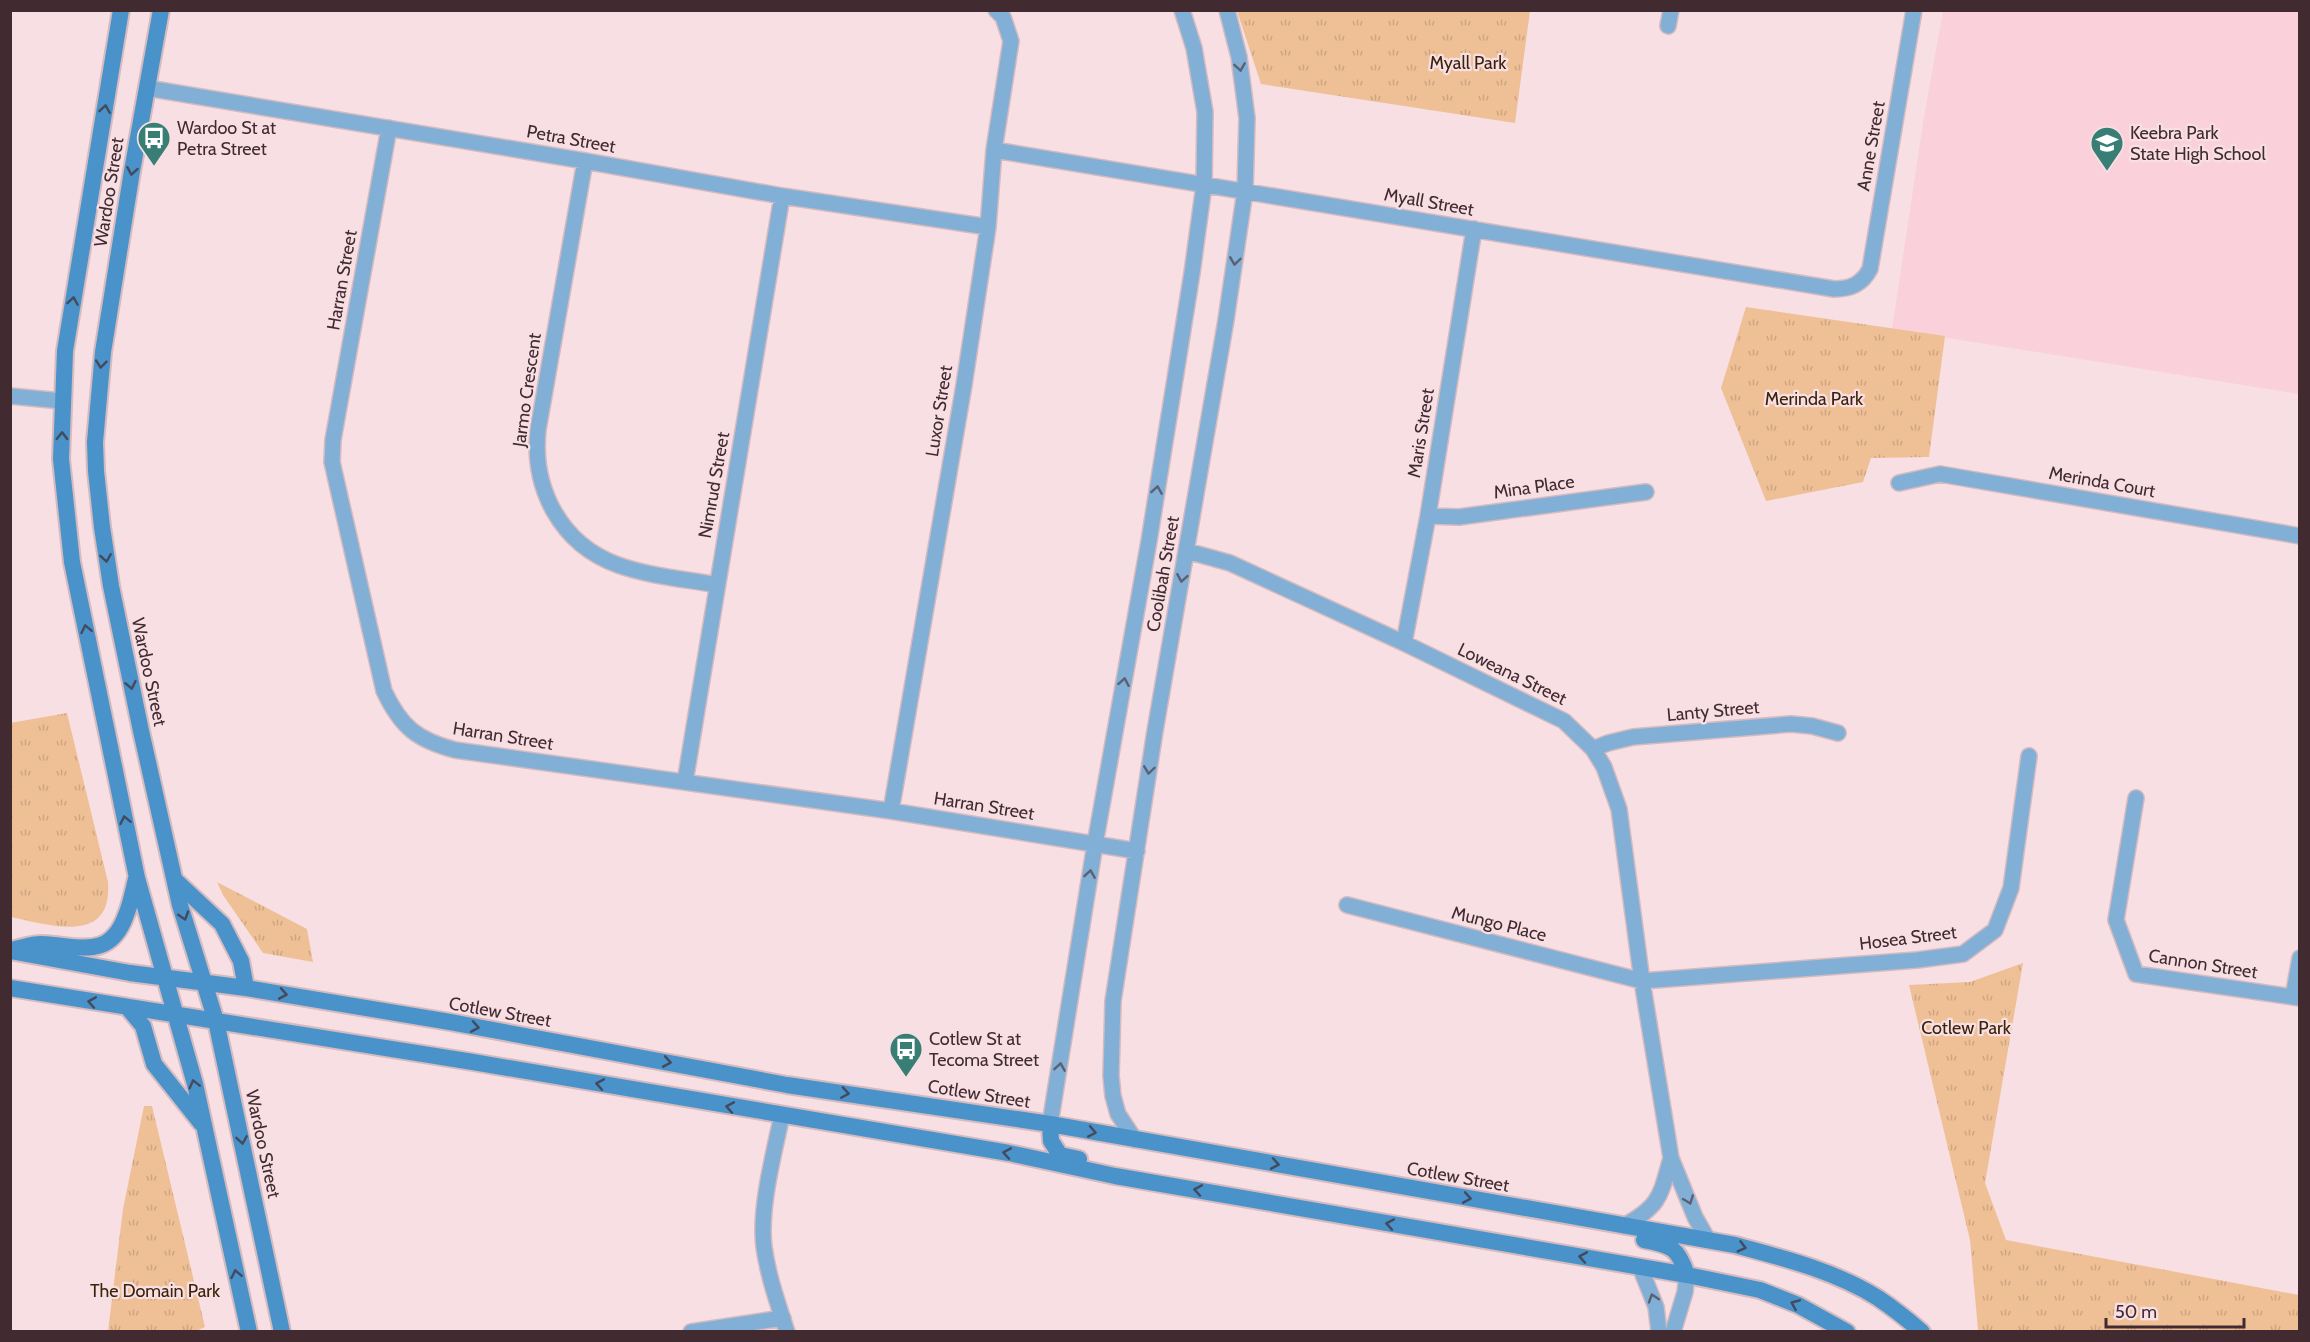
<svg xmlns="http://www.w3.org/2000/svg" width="2310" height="1342" font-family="Cabin,sans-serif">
<defs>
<pattern id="park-tufts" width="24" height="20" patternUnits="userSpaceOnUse" patternTransform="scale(1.5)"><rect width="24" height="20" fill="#efc096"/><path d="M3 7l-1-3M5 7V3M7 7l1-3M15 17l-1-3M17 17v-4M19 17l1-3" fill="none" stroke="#cea582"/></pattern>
</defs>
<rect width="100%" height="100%" fill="#f7dfe4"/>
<path fill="#fad1da" d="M 1943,11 L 2299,11 L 2299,394 L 1892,329 L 1924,117 Z"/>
<path fill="url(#park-tufts)" d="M 1237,11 L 1530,11 L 1515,123 L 1261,84 Z
M 1746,307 L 1945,336 L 1929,457 L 1871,458 L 1863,482 L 1766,501 L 1721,388 Z
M 67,713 L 108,882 C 113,946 49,925 11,917 L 10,723 Z
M 217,882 L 307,929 L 313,962 L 263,953 L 223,895 Z
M 2023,963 L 1985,1183 L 2006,1240 L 2299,1295 L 2299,1331 L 1978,1330 L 1970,1240 L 1909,985 L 1970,982 Z
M 144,1106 L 152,1106 L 205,1327 L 196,1331 L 108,1331 L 123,1209 Z"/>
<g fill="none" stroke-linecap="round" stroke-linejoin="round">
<g stroke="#d3bbc0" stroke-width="18">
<path id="minor" d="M 1668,26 L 1671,10
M 147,88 L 585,161 L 782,196 L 988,227
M 389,128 L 333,440 L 332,462 L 384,691 C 401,727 417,740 455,750 L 891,811 L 1137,851
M 994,150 L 1834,289 C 1851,289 1862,284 1870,269 L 1914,10
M 585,161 L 538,430 C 532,488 560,544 618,565 C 649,576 684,579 717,585
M 10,396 L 62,401
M 1899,483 L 1940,474 L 2300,536
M 1428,516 L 1459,517 L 1646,492
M 1187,551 L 1230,563 L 1404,643 L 1564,721 L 1593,749 L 1604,767 L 1619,809 L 1642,981 L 1671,1158 L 1695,1217 L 1708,1240
M 1404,643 L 1428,516 L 1474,229
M 1593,749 L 1608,743 L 1633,737 L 1791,724 L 1812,726 L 1838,733
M 685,782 L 782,196
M 2136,798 L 2116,920 L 2136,974 L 2300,998
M 891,811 L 964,385 L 988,227 L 994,150 L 1011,41 L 1003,17 L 996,10
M 1347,905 L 1642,981 L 1917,960 L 1963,954 L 1995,930 L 2011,888 L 2029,756
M 2293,997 L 2300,958
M 782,1115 C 774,1153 759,1209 764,1247 C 768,1276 778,1304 787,1332
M 1050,1124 L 1095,844 L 1149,541 L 1192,273 L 1204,185 L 1205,112 L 1194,48 L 1182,10
M 1135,1140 L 1118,1114 L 1113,1096 L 1111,1076 L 1113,1001 L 1155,731 L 1226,320 L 1245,191 L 1247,118 L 1239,57 L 1227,10
M 1624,1226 C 1661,1205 1660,1196 1671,1158
M 1640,1267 L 1656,1307 L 1659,1332
M 691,1332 L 783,1318
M 1673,1332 L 1685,1292 L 1687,1275"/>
</g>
<g stroke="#d3bbc0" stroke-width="20">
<path id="secondary" d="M 121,10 L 65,351 L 61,459 L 72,562 L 137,878 L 195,1084 L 249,1332
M 161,10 L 132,171 L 103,352 L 95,442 L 96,471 L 102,527 L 111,586 L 141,731 L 180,905 L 216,1021 L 282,1332
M 175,880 L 222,924 L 241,961 L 246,988
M 15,949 C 24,947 34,943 43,944 C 80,946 110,960 126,915 C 131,903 133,891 136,879
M 10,951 L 130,973 L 246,988 L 450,1022 L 787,1085 L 1050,1124 L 1735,1245 C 1783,1258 1835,1271 1878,1298 C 1893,1308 1908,1320 1922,1332
M 10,988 L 473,1062 L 1009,1153 L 1115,1176 L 1687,1275 L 1760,1290 L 1798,1305 L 1847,1332
M 128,1008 L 143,1026 L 154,1064 L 201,1123
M 1050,1124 L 1051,1141 L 1060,1155 L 1079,1159
M 1644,1240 C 1672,1245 1678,1248 1687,1275"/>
</g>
<use href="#minor" stroke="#81afd5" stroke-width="15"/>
<use href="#secondary" stroke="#4992ca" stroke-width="16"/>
</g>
<defs><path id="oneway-chevron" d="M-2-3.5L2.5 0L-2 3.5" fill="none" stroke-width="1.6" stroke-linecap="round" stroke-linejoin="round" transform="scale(1.5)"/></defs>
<g stroke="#5b6072">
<use href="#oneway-chevron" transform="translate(1240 67) rotate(81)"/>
<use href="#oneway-chevron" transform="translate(1235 261) rotate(98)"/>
<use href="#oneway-chevron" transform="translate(1157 490) rotate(-81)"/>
<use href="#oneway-chevron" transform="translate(1182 578) rotate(100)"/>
<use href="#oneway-chevron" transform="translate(1124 682) rotate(-80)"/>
<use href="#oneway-chevron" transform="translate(1149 770) rotate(98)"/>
<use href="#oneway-chevron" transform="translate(1090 874) rotate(-81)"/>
<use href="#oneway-chevron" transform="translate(1060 1067) rotate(-81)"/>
<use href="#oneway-chevron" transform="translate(1689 1200) rotate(69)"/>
<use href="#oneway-chevron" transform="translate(1653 1298) rotate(-108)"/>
</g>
<g stroke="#444a5e">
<use href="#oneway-chevron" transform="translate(105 109) rotate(-81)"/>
<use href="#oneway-chevron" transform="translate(132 171) rotate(100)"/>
<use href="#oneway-chevron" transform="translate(73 301) rotate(-81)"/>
<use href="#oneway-chevron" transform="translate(101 364) rotate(96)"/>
<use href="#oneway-chevron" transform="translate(62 436) rotate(-89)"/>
<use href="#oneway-chevron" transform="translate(106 558) rotate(81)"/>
<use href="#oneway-chevron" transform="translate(86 629) rotate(-102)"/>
<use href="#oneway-chevron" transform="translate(131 685) rotate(78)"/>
<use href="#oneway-chevron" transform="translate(125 820) rotate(-102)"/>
<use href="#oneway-chevron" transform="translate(184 916) rotate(72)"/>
<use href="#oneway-chevron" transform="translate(283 994) rotate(10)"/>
<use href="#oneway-chevron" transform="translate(92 1002) rotate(-170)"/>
<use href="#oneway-chevron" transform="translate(475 1027) rotate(10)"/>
<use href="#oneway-chevron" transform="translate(667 1062) rotate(10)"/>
<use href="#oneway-chevron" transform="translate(194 1084) rotate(-104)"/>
<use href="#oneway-chevron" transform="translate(600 1084) rotate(-170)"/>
<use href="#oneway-chevron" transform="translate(845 1093) rotate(9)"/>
<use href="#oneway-chevron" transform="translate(730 1107) rotate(-170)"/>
<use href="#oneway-chevron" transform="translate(1092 1132) rotate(11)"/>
<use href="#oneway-chevron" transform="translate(242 1140) rotate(81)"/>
<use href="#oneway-chevron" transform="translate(1007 1153) rotate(-170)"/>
<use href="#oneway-chevron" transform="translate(1275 1164) rotate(10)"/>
<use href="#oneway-chevron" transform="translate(1198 1190) rotate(-170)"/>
<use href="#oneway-chevron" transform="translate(1467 1198) rotate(10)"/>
<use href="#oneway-chevron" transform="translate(1390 1224) rotate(-170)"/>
<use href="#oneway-chevron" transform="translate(1742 1247) rotate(15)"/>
<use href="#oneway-chevron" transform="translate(1583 1257) rotate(-170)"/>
<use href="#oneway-chevron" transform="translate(236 1274) rotate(-102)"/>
<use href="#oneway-chevron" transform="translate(1795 1304) rotate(-157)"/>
</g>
<defs>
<g id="bus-pin" transform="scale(1.725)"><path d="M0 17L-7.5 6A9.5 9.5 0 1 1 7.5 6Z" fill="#387e75" stroke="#f7dfe4"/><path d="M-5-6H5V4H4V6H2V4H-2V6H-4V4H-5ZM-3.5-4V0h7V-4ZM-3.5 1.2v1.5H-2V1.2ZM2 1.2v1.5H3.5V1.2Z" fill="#fff"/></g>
<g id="school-pin" transform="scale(1.725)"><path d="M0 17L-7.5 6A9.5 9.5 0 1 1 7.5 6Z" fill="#387e75" stroke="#f7dfe4"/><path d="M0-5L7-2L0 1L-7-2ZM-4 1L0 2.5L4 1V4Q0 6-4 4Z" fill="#fff"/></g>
</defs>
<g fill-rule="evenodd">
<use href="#bus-pin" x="154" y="138"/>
<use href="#school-pin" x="2107" y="143"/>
<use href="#bus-pin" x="906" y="1049"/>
</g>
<g text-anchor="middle" stroke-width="4.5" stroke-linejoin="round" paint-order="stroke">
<g font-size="18" fill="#3b2309" stroke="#f7dfe4">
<text x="1468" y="69">Myall Park</text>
<text x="1814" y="405">Merinda Park</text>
<text x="1966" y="1034">Cotlew Park</text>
<text x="155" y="1297">The Domain Park</text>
</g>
<g font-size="18" fill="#422b30" stroke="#f7dfe4" text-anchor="start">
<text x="177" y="134">Wardoo St at<tspan x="177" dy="21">Petra Street</tspan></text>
<text x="2130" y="139">Keebra Park<tspan x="2130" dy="21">State High School</tspan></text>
<text x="929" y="1045">Cotlew St at<tspan x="929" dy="21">Tecoma Street</tspan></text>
</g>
<g font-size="18" fill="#422b30" stroke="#f7dfe4">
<text transform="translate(571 139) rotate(10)" y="6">Petra Street</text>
<text transform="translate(1871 146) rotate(-80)" y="6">Anne Street</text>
<text transform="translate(109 192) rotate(-81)" y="6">Wardoo Street</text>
<text transform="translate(1429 202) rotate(10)" y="6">Myall Street</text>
<text transform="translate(342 280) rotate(-80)" y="6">Harran Street</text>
<text transform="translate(527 390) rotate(-82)" y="6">Jarmo Crescent</text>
<text transform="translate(939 411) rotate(-81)" y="6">Luxor Street</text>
<text transform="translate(1421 433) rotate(-81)" y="6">Maris Street</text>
<text transform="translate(2102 482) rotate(10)" y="6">Merinda Court</text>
<text transform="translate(714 485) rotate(-80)" y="6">Nimrud Street</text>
<text transform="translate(1534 487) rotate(-8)" y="6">Mina Place</text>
<text transform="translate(1163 574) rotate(-80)" y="6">Coolibah Street</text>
<text transform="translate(149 672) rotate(78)" y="6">Wardoo Street</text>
<text transform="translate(1512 674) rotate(26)" y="6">Loweana Street</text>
<text transform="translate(1713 711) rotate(-5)" y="6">Lanty Street</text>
<text transform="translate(503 736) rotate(9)" y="6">Harran Street</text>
<text transform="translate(984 806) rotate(9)" y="6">Harran Street</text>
<text transform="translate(1499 924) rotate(14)" y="6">Mungo Place</text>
<text transform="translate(1908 938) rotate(-7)" y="6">Hosea Street</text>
<text transform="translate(2203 964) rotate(9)" y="6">Cannon Street</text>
<text transform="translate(500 1012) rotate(10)" y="6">Cotlew Street</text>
<text transform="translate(979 1094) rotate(9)" y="6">Cotlew Street</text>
<text transform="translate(263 1144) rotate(78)" y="6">Wardoo Street</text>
<text transform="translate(1458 1177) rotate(10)" y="6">Cotlew Street</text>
</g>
</g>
<rect width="2310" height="1342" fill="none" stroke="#422b30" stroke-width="24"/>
<path d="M2106 1318v9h138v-9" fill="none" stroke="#422b30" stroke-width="3"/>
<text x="2115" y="1318" font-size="18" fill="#422b30" stroke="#f7dfe4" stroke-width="4.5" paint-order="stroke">50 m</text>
</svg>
